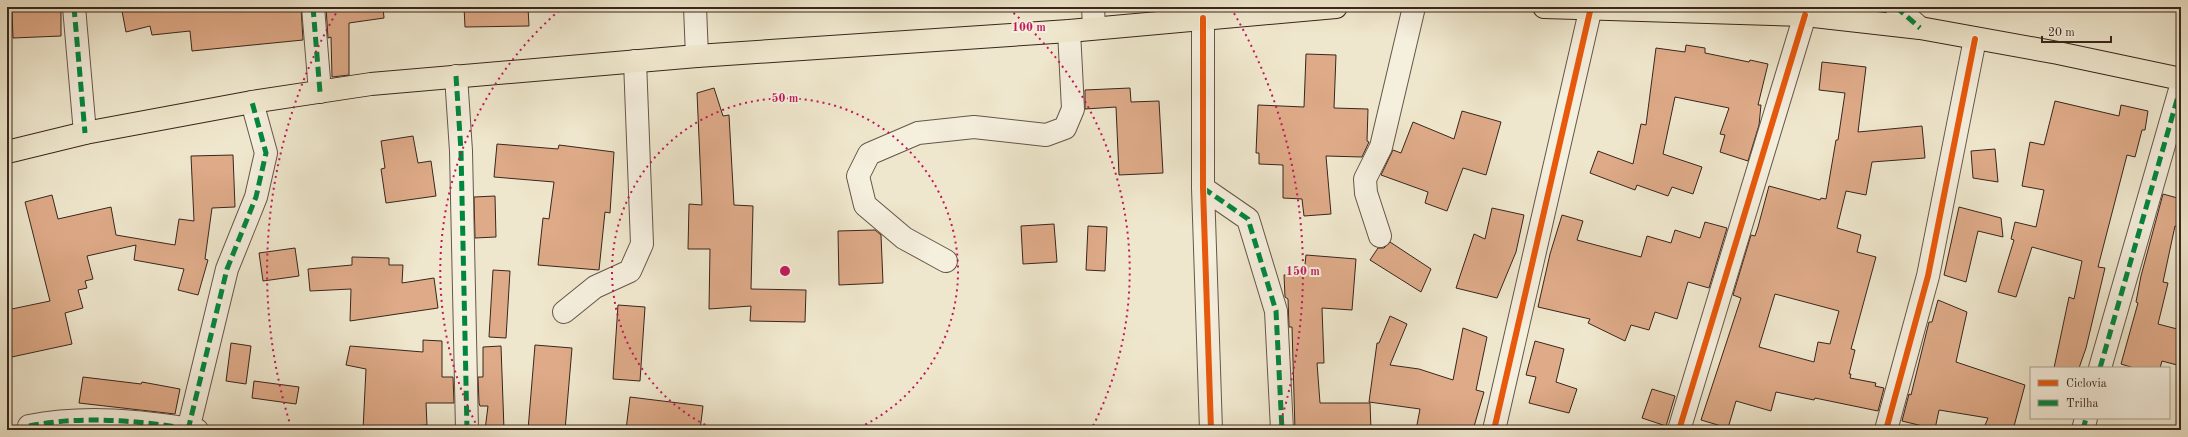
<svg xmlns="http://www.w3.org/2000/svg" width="2188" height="437" font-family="'Old Standard TT',serif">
<rect width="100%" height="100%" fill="#efe7cd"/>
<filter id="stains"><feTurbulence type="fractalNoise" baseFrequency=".005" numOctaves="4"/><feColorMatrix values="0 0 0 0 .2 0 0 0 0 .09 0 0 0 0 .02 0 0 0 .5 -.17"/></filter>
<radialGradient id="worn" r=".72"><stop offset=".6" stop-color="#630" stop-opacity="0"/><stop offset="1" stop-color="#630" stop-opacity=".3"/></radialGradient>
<path fill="#deaa88" stroke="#39261c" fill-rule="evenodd" d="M 141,7 L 301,7 L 303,40 L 192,51 L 190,31 L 152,35 L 150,26 L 126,32 L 122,11 Z
M 326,7 L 383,7 L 384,18 L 349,23 L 349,75 L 332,77 L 331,37 L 328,38 Z
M 464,7 L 528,7 L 529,26 L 465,27 Z
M 61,9 L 61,36 L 13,38 L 12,11 Z
M 1686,45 L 1705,48 L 1705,53 L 1749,62 L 1750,60 L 1768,64 L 1758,105 L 1761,105 L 1759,125 L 1748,161 L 1720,152 L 1725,135 L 1720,134 L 1729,108 L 1675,97 L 1663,154 L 1702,167 L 1693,194 L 1672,187 L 1668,196 L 1637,185 L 1635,190 L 1590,173 L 1598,151 L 1633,164 L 1641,124 L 1646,125 L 1656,48 L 1685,52 Z
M 1306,54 L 1336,55 L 1334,108 L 1368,109 L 1367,141 L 1369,142 L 1362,157 L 1326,156 L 1331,214 L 1304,216 L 1302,199 L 1283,198 L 1283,165 L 1259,164 L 1259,153 L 1256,153 L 1258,105 L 1304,107 Z
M 1822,62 L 1866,67 L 1858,132 L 1922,126 L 1925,158 L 1872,162 L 1866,195 L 1846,191 L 1837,228 L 1861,235 L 1857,252 L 1876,257 L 1851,349 L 1855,350 L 1849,374 L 1851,374 L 1850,378 L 1876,383 L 1875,386 L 1884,388 L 1878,411 L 1815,398 L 1814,400 L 1776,392 L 1771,411 L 1736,401 L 1728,428 L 1701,420 L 1741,298 L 1733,295 L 1751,235 L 1755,236 L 1758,227 L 1769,186 L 1820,200 L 1821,198 L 1826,199 L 1836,140 L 1838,140 L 1845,93 L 1819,90 ZM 1775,294 L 1839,311 L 1830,344 L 1818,342 L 1814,362 L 1759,347 Z
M 714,88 L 723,116 L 729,115 L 734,205 L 753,206 L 751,289 L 806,290 L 805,322 L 750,321 L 751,306 L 709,309 L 710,249 L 688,249 L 689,204 L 702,205 L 697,93 Z
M 1130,88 L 1131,102 L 1159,101 L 1163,173 L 1119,175 L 1116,107 L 1085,109 L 1085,90 Z
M 2055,101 L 2119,116 L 2121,105 L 2148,111 L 2145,130 L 2142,130 L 2135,157 L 2127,155 L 2098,267 L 2105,268 L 2086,348 L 2079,368 L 2054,368 L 2069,297 L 2074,299 L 2082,261 L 2032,247 L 2016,297 L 1998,292 L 2014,240 L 2011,239 L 2015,222 L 2036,227 L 2044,190 L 2022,186 L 2030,142 L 2044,145 Z
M 1462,111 L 1501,122 L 1486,175 L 1463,168 L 1447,211 L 1425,203 L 1428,192 L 1381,175 L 1393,150 L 1401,153 L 1413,122 L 1454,139 Z
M 413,136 L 418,163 L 431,161 L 436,196 L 386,203 L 381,169 L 385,168 L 381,141 Z
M 497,144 L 558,149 L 559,145 L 614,152 L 610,213 L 605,212 L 599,270 L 538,265 L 543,218 L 549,219 L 554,182 L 494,177 Z
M 1995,149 L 1998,182 L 1973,178 L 1971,151 Z
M 233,155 L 235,207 L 212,208 L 205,259 L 208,260 L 198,295 L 178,290 L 184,269 L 134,260 L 136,245 L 87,256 L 93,279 L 85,281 L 87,288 L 78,290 L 83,308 L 65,313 L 72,344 L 7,358 L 7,310 L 50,301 L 25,202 L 52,195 L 58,219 L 111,207 L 116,235 L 175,245 L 179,219 L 194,221 L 191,156 Z
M 2163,194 L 2181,199 L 2181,228 L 2175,226 L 2163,282 L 2168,283 L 2158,324 L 2181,330 L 2181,366 L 2162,361 L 2160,368 L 2134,368 L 2121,364 L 2138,303 L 2136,302 L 2141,276 Z
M 495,196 L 496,237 L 475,238 L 474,197 Z
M 1959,207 L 2001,218 L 2003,237 L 1978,231 L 1966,282 L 1944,275 Z
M 1492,208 L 1524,215 L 1516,252 L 1497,298 L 1456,288 L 1474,234 L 1485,239 Z
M 1562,215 L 1583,221 L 1577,240 L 1641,257 L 1647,236 L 1671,243 L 1675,230 L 1700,238 L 1705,222 L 1727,228 L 1709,288 L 1688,282 L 1677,319 L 1655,312 L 1649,330 L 1631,325 L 1625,341 L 1588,323 L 1590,319 L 1538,307 L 1550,254 Z
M 1054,224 L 1057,262 L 1023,264 L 1021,226 Z
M 1088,226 L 1107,227 L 1105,271 L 1086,270 Z
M 875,230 L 881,235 L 883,283 L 839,285 L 838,231 Z
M 1390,242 L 1431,269 L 1421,292 L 1370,260 L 1378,248 L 1384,248 Z
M 295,248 L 299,276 L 263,281 L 259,253 Z
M 1306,255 L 1356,259 L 1352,310 L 1322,308 L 1324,363 L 1317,363 L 1320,403 L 1370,403 L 1371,430 L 1295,430 L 1292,327 L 1289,327 L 1288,299 L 1285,297 L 1284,275 L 1304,274 Z
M 352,257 L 389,258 L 389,265 L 403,265 L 402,283 L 434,278 L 438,308 L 350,321 L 351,289 L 310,291 L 308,269 L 352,265 Z
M 493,270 L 510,271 L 506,338 L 489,337 Z
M 1938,300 L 1967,312 L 1956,362 L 2025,385 L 2013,430 L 1983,430 L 1988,418 L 1939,410 L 1935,429 L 1902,421 L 1909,394 L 1911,395 L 1929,322 L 1932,322 Z
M 618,305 L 645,307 L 640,381 L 613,379 Z
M 1390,316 L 1407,324 L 1390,365 L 1419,369 L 1453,380 L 1463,328 L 1487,337 L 1476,390 L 1484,392 L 1473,430 L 1416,430 L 1420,409 L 1369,402 L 1377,343 L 1379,343 Z
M 423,340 L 442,341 L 442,377 L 453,377 L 454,403 L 426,403 L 427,425 L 395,427 L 395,430 L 363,430 L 366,369 L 346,365 L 350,346 L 423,352 Z
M 1535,341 L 1564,349 L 1556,382 L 1577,389 L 1569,413 L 1529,403 L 1536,377 L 1526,375 Z
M 231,343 L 251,346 L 246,384 L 226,381 Z
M 535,345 L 572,348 L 565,430 L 528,430 Z
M 501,346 L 504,430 L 485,430 L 488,406 L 480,406 L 479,403 L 478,377 L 483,377 L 483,347 Z
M 83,377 L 141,384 L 142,382 L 180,389 L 175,414 L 79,403 Z
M 254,381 L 299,387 L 296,404 L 252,398 Z
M 1652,389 L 1675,396 L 1666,426 L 1642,418 Z
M 630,397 L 703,406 L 700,430 L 626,430 Z"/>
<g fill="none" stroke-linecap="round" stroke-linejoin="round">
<g stroke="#665648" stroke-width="24">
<path id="minor" d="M 74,7 L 85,133
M 313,7 L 320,92
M 695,7 L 697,56
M 1093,7 L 1094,27
M 1896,7 L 1920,28
M 1203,18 L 1203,188 L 1211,430
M 456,76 L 461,151 L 467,430
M 1203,188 L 1248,219 L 1276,311 L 1282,430
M 1380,236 L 1366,193 L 1365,179 L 1381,147 L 1414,7
M 946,261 L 904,238 L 865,205 L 858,176 L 869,154 L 918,133 L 974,127 L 1046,135 L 1065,128 L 1073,109 L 1069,31
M 564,312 L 595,287 L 630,271 L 642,244 L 635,61
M 2100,368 L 2181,86
M 29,426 C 85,415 141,421 197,430
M 188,430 L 227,269 L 256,197 L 266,153 L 252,102
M 1494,430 L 1591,7
M 1679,430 L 1805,15
M 1886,430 L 1928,276 L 1975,39
M 2083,430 L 2086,418"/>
</g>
<g stroke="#39261c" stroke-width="24">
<path id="major" d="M 1544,7 L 1805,15 L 1920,28 L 2058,53 L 2181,79
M 7,152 L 85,133 L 252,102 L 371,84 L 697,56 L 1069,31 L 1336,7"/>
</g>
<use href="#minor" stroke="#f5efde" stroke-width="22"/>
<use href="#major" stroke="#efe7cd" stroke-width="22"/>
<path stroke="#00873e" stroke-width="5" stroke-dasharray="10 5" stroke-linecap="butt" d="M 74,7 L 85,133
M 313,7 L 320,92
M 1282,7 L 1282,11
M 1896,7 L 1920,28
M 456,76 L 461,151 L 467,430
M 1203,188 L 1248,219 L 1276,311 L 1282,430
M 2100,368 L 2181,86
M 29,426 C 85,415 141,421 197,430
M 188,430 L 227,269 L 256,197 L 266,153 L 252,102
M 2083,430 L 2086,418"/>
<g stroke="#f5efde" stroke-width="8">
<path id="cycleway" d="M 1203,18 L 1203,188 L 1211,430
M 1494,430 L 1591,7
M 1679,430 L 1805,15
M 1886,430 L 1928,276 L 1975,39"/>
</g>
<use href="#cycleway" stroke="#e8590c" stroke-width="6"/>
</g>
<g fill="none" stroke="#c2185b" stroke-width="2" stroke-dasharray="2 4">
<path d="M716 430A173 173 0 1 1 854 430"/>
<path d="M478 428A345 345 0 0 1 561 9M1009 9A345 345 0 0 1 1092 428"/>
<path d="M291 427A518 518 0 0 1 339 8M1231 8A518 518 0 0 1 1279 427"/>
</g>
<circle cx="785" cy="271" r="6" fill="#c2185b" stroke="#f5efde" stroke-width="2"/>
<g font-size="12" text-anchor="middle" font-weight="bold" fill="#c2185b" stroke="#f5efde" stroke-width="4" stroke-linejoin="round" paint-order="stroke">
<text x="1029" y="31">100 m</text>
<text x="785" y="102">50 m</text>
<text x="1303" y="275">150 m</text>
</g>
<rect width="2188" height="437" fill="none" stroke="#efe7cd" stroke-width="24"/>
<rect x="8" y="8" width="2172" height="421" fill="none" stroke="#39261c" stroke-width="2"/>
<rect x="12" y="12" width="2164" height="413" fill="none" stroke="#39261c"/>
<rect x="2030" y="367" width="140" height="52" fill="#f5efde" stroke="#aa9f90"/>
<rect x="2038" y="380" width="20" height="6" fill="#e8590c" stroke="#aa9f90"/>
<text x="2066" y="387" font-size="12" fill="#39261c">Ciclovia</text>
<rect x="2038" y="400" width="20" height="6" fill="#00873e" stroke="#aa9f90"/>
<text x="2066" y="407" font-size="12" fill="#39261c">Trilha</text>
<path d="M2042 36v6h69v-6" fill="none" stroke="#39261c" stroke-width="2"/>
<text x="2048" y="36" font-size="12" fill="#39261c" stroke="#f5efde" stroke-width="3" paint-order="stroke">20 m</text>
<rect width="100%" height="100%" filter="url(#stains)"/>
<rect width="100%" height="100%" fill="url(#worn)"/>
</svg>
